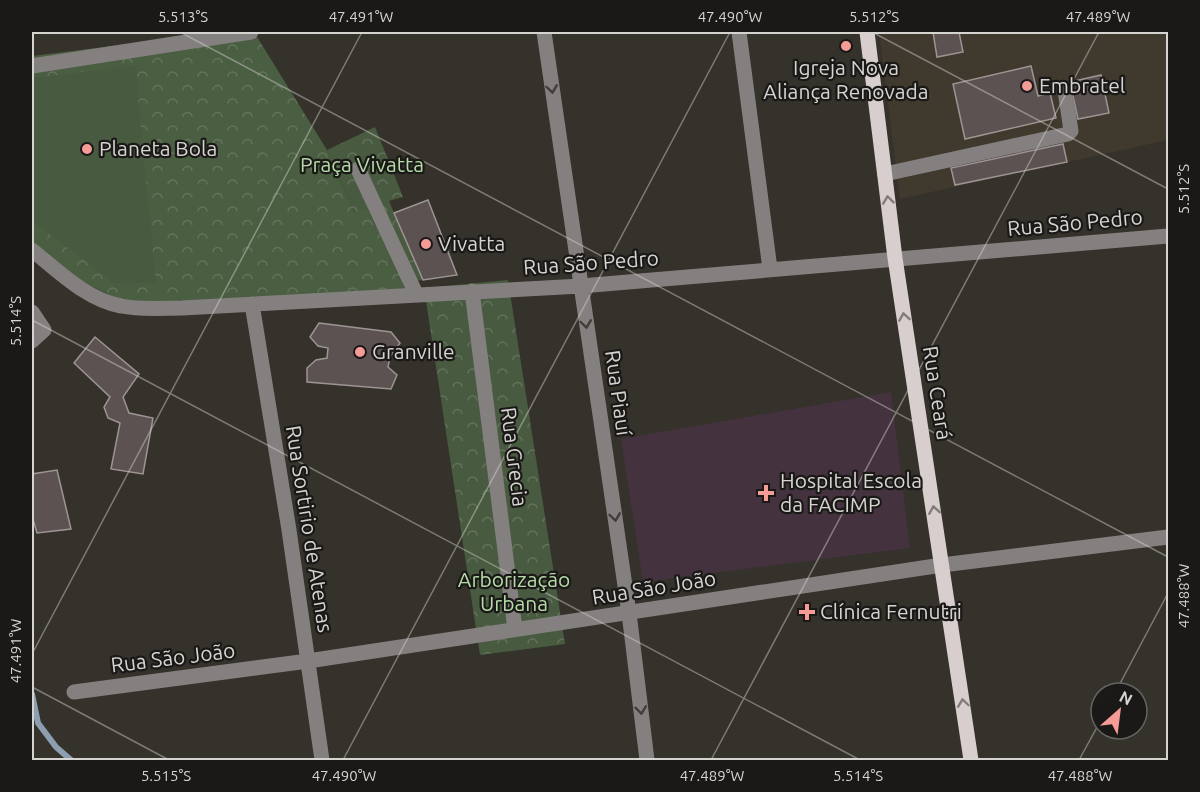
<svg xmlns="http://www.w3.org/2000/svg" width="1200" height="792" font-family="Ubuntu,sans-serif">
<defs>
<pattern id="forest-crowns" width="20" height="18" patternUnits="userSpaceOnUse" patternTransform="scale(1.5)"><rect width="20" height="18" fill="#4a5e42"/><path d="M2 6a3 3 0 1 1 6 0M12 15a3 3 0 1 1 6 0" fill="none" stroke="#63745c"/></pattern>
<pattern id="park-crowns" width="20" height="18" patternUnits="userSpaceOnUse" patternTransform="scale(1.5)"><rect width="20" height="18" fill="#485b40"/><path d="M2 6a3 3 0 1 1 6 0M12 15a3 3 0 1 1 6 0" fill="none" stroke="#62725b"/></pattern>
</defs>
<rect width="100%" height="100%" fill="#35312b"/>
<path fill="#40392e" d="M 879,32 L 1168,32 L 1168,140 L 900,199 Z"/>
<path fill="#44333e" d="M 891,392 L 910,548 L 643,582 L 621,439 Z"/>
<path fill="url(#forest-crowns)" d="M 224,32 L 254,32 L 327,150 L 354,212 L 367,207 L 405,289 L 251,300 L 123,302 L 73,277 L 32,243 L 32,56 Z"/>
<path fill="url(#park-crowns)" d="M 375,127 L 403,197 L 389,201 L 423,280 L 400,283 L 368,208 L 354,212 L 327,150 Z
M 508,280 L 565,644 L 480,655 L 424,288 Z"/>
<path fill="#485b40" d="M 135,66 L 156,283 L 114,283 L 32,221 L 32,78 Z"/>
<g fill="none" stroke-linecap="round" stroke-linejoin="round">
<path stroke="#8c9eb0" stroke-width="6" d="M 32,694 L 38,723 L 56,747 L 71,760"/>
</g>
<path fill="#5b5251" stroke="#9d9493" stroke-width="1.5" d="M 933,32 L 959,32 L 963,52 L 937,57 Z
M 1031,66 L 1038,96 L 1050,93 L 1056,118 L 965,139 L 953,84 Z
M 1101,75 L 1109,113 L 1078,119 L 1070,82 Z
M 1063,144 L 1067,162 L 955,185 L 951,168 Z
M 428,200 L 457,275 L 423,280 L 394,213 Z
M 319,323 L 391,332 L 400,343 L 390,357 L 388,367 L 397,375 L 391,389 L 307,382 L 307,368 L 316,360 L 327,358 L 328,348 L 318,346 L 310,337 Z
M 95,337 L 139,374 L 123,397 L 129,413 L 153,418 L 143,474 L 111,469 L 120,423 L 108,418 L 104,407 L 110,397 L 74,363 Z
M 57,470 L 71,529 L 37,533 L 32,516 L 32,474 Z"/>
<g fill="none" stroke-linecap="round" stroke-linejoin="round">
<path stroke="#84807f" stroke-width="15" d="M 544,32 L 629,613 L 647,760
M 739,32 L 770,269
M 32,66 L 251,32
M 358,169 L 416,294
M 885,174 L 1068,134 L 1071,131 L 1065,90
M 32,250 C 58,271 87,300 121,306 C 141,310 162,308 182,308 L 581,286 L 1168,236
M 472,291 L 515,629
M 252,304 L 289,530 L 322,760
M 32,312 L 44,330 L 32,341
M 74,692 L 308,661 L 942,565 L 1168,537"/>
<path stroke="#d7cecd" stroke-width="15" d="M 867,32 L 895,258 L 971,760"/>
</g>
<defs><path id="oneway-chevron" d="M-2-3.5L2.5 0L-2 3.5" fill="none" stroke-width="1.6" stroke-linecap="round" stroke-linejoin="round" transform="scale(1.5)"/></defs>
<g stroke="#403d3b">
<use href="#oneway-chevron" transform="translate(552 89) rotate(82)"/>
<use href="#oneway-chevron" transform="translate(586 324) rotate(82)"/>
<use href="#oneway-chevron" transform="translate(615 517) rotate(82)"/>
<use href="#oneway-chevron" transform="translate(641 710) rotate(83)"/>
</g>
<g stroke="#827d7b">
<use href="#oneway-chevron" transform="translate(888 200) rotate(-97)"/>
<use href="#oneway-chevron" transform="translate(904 317) rotate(-99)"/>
<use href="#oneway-chevron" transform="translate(934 510) rotate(-99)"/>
<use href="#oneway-chevron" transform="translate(963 703) rotate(-98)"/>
</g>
<path fill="none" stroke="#d6d4d0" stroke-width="1.5" stroke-opacity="0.45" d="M 180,32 L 1168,557M 872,32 L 1168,189M 32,320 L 860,760M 32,654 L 362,32M 32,687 L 169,760M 1115,693 L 1168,593M 343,760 L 730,32M 711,760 L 1099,32M 1079,760 L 1101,720"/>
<g fill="#f59c96" stroke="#1b1917" stroke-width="2">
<circle cx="846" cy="46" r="6"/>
<circle cx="1027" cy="86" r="6"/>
<circle cx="87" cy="149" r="6"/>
<circle cx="426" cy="244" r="6"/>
<circle cx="360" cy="352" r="6"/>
<path d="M763 484h6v6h6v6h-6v6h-6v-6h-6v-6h6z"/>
<path d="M804 603h6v6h6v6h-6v6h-6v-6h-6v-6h6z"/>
</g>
<g text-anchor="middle" stroke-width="4.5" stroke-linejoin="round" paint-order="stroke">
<g font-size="21" fill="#d6d4d0" stroke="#1b1917" text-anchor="start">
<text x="846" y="75" text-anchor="middle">Igreja Nova<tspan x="846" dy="24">Aliança Renovada</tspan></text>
<text x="1039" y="93">Embratel</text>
<text x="99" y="156">Planeta Bola</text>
<text x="438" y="251">Vivatta</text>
<text x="372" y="359">Granville</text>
<text x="780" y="488">Hospital Escola<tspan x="780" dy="24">da FACIMP</tspan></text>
<text x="820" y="619">Clínica Fernutri</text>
</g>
<g font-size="21" fill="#b5dba7" stroke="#1b1917">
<text x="362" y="172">Praça Vivatta</text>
<text x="514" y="587">Arborização<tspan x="514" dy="24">Urbana</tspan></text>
</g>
<g font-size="21" fill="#d6d4d0" stroke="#1b1917">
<text transform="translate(1075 223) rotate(-5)" y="7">Rua São Pedro</text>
<text transform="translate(591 263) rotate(-4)" y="7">Rua São Pedro</text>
<text transform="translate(618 393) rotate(82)" y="7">Rua Piauí</text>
<text transform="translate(937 393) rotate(81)" y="7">Rua Ceará</text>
<text transform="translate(514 457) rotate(83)" y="7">Rua Grecia</text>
<text transform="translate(309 529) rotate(81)" y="7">Rua Sortirio de Atenas</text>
<text transform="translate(654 588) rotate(-9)" y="7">Rua São João</text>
<text transform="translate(173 658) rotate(-7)" y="7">Rua São João</text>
</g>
</g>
<rect width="1200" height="792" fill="none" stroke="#1b1917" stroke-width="66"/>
<g transform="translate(1119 711) rotate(28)"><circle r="28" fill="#1b1917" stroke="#666461" stroke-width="1.5"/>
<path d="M0-4.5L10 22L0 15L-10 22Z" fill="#f59c96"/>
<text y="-9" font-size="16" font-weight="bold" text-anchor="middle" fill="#d6d4d0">N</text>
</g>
<rect x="33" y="33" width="1134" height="726" fill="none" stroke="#d6d4d0" stroke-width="2"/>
<g font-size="15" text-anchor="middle" fill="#d6d4d0">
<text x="183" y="22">5.513°S</text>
<text x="361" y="22">47.491°W</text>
<text x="730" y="22">47.490°W</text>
<text x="874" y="22">5.512°S</text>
<text x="1098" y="22">47.489°W</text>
<text transform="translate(1184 189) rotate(-90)" y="5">5.512°S</text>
<text transform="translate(16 321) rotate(-90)" y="5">5.514°S</text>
<text transform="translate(1184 596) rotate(-90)" y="5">47.488°W</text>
<text transform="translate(16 651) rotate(-90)" y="5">47.491°W</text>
<text x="166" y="781">5.515°S</text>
<text x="344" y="781">47.490°W</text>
<text x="712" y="781">47.489°W</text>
<text x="858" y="781">5.514°S</text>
<text x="1080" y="781">47.488°W</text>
</g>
</svg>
